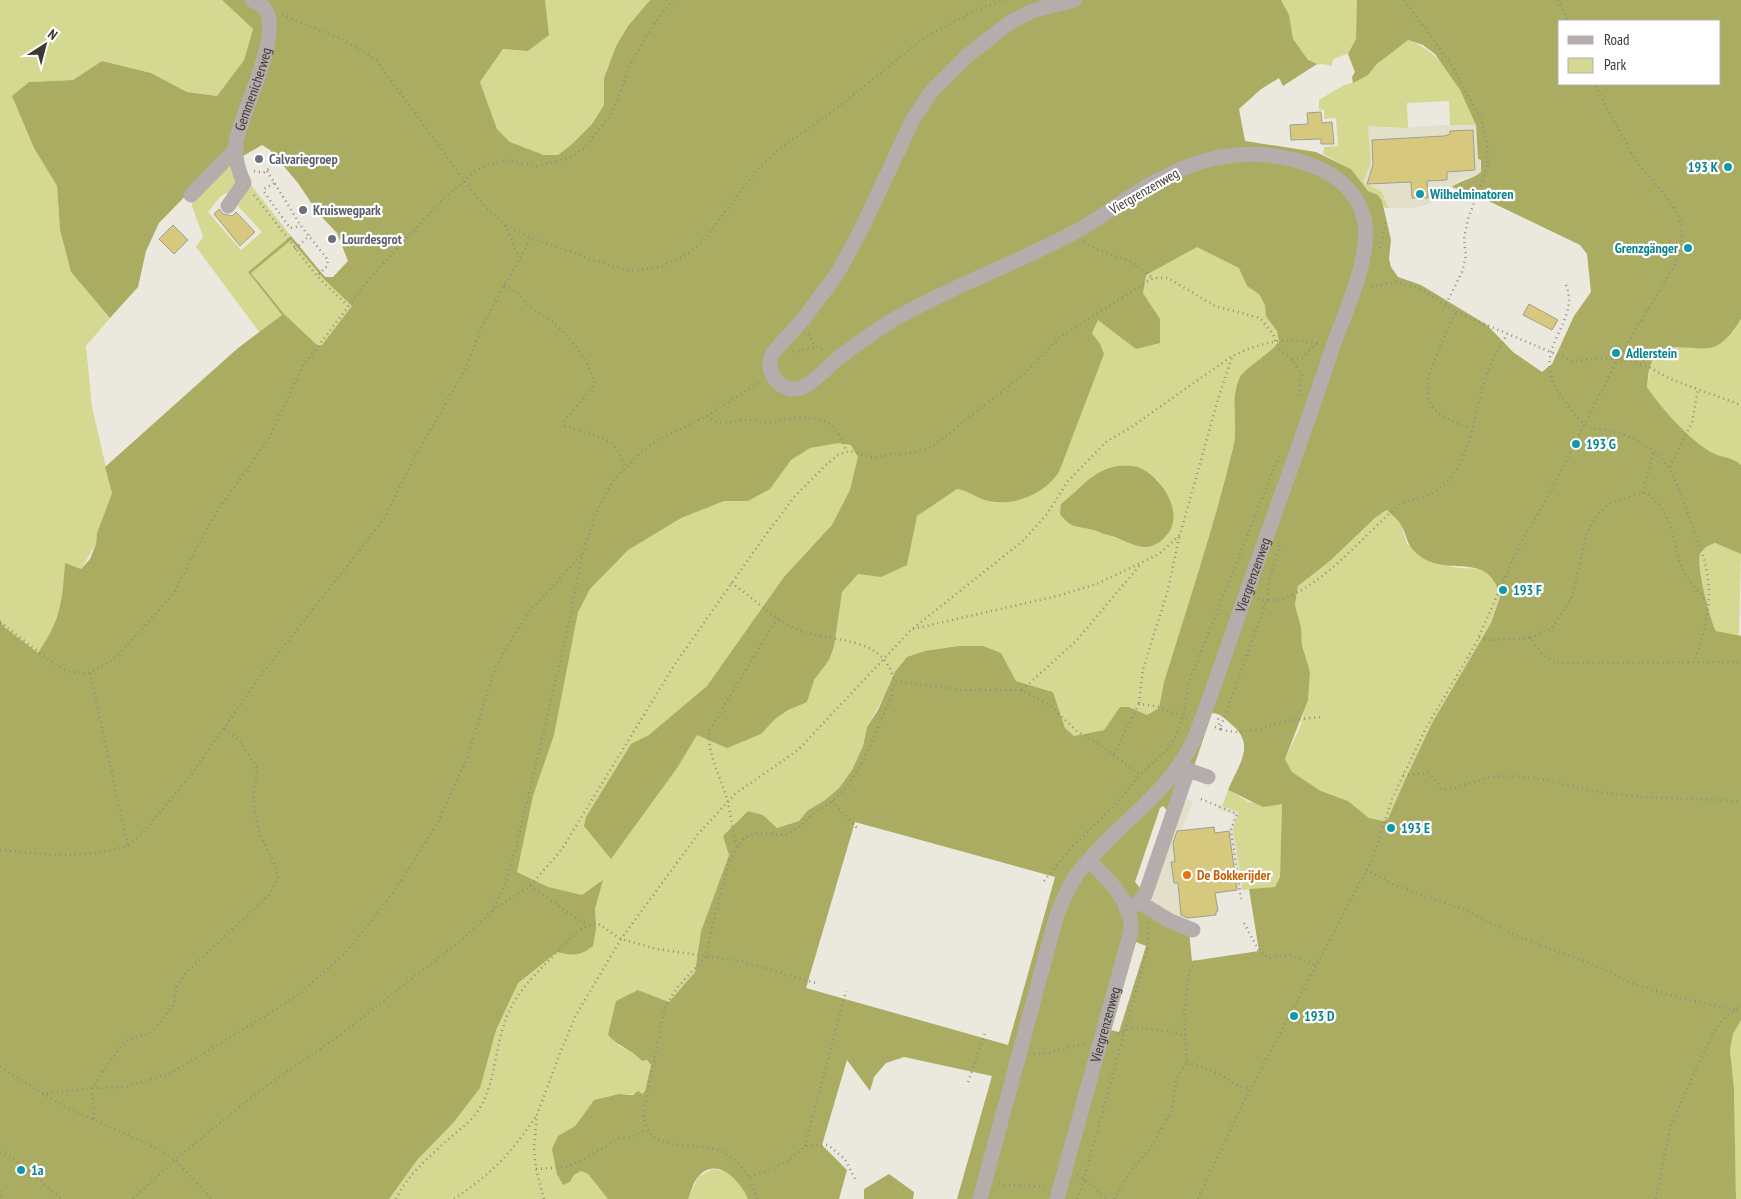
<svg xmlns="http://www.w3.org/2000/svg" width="1741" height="1199" font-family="'PT Sans Narrow',sans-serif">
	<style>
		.built { fill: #e2dfcb }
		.green { fill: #d5d891; fill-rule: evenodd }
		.forest { fill: #aaac62; fill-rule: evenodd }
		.building { fill: #d6c87c; stroke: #a19e93 }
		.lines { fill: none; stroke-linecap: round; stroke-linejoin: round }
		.path { stroke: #8e8d85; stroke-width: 2.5; stroke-dasharray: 1 4; stroke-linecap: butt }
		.minor { stroke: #b4adac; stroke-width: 15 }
		.worship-dot { fill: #6b7280; stroke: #fff; stroke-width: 2 }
		.culture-dot { fill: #0f9aa8; stroke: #fff; stroke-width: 2 }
		.food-dot { fill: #e8710a; stroke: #fff; stroke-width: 2 }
		.labels { text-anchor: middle; stroke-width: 4.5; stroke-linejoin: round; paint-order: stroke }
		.street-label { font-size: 14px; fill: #3b3a35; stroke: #fff }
		.worship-label { font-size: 14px; font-weight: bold; fill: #5b616d; stroke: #fff; text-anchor: start }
		.culture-label { font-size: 14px; font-weight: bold; fill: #0d838f; stroke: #fff; text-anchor: start }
		.food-label { font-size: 14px; font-weight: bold; fill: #c56008; stroke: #fff; text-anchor: start }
	</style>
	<rect width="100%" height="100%" fill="#ebe9dd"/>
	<!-- built -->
	<path class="built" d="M1444,125H1476L1478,159L1480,160L1481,172L1478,175L1460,180L1452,187L1448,186L1438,198L1426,205L1413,208H1389L1385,197L1363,182L1371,163L1368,126H1386L1387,128Z
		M1183,798L1193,801L1182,831L1214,827L1215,833L1229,831L1234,815L1217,809L1218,805L1239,812L1233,831L1243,890L1216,893L1218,911L1216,915L1188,918L1189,931L1169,923L1148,898Z"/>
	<!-- green -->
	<path class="green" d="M0,0H222L253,29L244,60L217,96L187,92L151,73L102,61L73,80L29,82L34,148L57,186L60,230L71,272L110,318L86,346L92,407L112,493L97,533L96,544L81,569L65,564L62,603L51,634L86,572L285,319L251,272L291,237L324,277L338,279L353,260L340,232L264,141L240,156L247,180L291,236L248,272L282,315L260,333L196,247L203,237L192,206L180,92L220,100L500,46L476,84C481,98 485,118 494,131C507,151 537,157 559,157L595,125L659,0H1741V117L1595,293L1589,247L1483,171L1480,123L1449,69L1437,52L1424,44L1408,38L1375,63L1368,74L1390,52L1408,40C1447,54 1460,89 1476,125H1450L1449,101L1407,103L1408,128L1368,126L1371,163L1363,182L1382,192L1389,208H1385L1378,195L1368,191L1351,169L1323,154L1324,147L1338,146L1336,118L1324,119V110H1319V100L1344,85L1355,82L1356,71L1349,53L1333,59L1332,66C1301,56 1259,89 1238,108L1279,342C1270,353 1244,369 1240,377C1229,399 1239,425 1233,448C1214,527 1188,604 1164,682L1159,708L1147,715L1129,707H1120L1104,730L1074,736L1065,728L1053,692L1016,681L1001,653L886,693L867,727L863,746L852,770L839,788L825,800L807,811L799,821L777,828L763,815L748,811L724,836L729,855L701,931L695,972L669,1002L638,990L618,1045L635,1054L642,1061L647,1060L651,1065L645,1091L642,1094H619L594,1100L575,1126L558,1136L570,1182L574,1175L581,1171L588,1174L608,1199H60L0,1155ZM1560,21H1720V84H1560ZM239,187L246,192L238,206L262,232L241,250L208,212L221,196ZM1157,479C1172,497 1179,516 1166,537L1138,544L1130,543L1093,530L1061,504L1069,498Z
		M545,0H650L628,26L616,46L604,78V105L592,124L571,145L558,155H544L510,142L497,129L480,82L503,49L528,51L548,35Z
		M1741,319V465C1732,456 1720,458 1709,451C1688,438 1661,408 1647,387L1651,363L1663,350L1685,346L1703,347L1733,332Z
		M1388,510L1401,525L1407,544C1419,550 1432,560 1446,565C1473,574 1491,557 1500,597L1491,623L1432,723L1405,780L1389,819L1383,821L1369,818L1348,801L1321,791L1292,772L1285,759L1301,725L1310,672L1302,645L1301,627L1295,605L1298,586L1330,561L1376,517Z
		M1715,543L1741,554L1739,637L1716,631C1710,621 1696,565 1700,554C1703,547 1709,545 1715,543Z
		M1228,790L1249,802L1282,804L1280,877L1275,887L1243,890L1233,830L1239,812L1222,806Z
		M1741,1020V1199H1736L1734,1089L1730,1050L1733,1034Z
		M713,1169C731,1171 741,1183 748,1199H688L698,1177Z"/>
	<!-- forest -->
	<path class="forest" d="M222,0H545L549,35L528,51L503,49L480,82L497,129L510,142L544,155H558L571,145L592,124L604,105V78L616,46L628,26L650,0H1281L1289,15L1293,39L1308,60L1317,64L1283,86L1279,78L1261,89L1239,109L1245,141L1316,152L1351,169L1368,191L1378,195L1382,201L1391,240L1389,259L1391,267L1398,277L1421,285L1487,325L1513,352L1542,372L1552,364L1574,316L1591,292L1587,254L1580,245L1476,195L1452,187C1460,180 1474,179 1481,172V160L1478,159L1476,125L1460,90L1435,54L1423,45L1408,40L1377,64L1368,75L1353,83L1352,77L1355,72L1348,54L1356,39L1357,0H1741V319C1735,329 1728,339 1718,345C1699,356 1664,334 1651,364C1648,370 1648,380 1647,387C1661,408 1688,438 1709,451C1720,458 1732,456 1741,465V554L1715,543C1709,545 1703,548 1700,554C1696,565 1710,621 1716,631L1741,636V1020L1733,1034L1730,1050L1734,1089L1736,1199H957L992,1076L904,1057L886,1063L874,1077L870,1091L847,1060L822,1145L847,1170L839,1199H748C740,1181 717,1155 698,1177C693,1182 691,1193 688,1199H608L588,1174L581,1171L574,1175L570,1182L563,1185L557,1174L552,1149L558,1136L575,1126L594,1100L619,1094L633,1095L638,1091L642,1094L645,1091L651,1065L647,1060L642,1061C632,1050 618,1046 608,1035L616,1001L638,990L669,1002L695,972L701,931L729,855L723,836L748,811L763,815L777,828L799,821L807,811L825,800L839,788L852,770L863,746L867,727L878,710L895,672L907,657L925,651L959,646H983L1001,653L1016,681L1053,692L1065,728L1074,736L1104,730L1120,707H1129L1147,715L1159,708L1164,682C1188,604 1214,527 1233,448C1239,425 1229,399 1240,377C1244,369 1270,353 1279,342L1277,331L1266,316L1265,305L1259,294L1247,286L1239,268L1197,247L1146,275L1143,293L1160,319V343L1136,349L1098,320L1092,333L1100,344L1104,354L1059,472C1044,495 1010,509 982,499C974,496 966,490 957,489L917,516L907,565L881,577L858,574L842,592L834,646L829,660L814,680L807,702L788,710L775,719L761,734L727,748L697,735L677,768L611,859L584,826L586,817L631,744L649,735L707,686L784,577L832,525L850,490L858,457L851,445L838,443L810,448L791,460L770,489L748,501H724L681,518L628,550L590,589L578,612L554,735L533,796L517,872L548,887L582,895L603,880L595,909L596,929L593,946C580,956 573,956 557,952L518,983L496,1030L480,1088L453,1123L417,1160L389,1199H0V620L3,626L38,653C61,619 62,603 65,563L81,569L90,559L96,544L97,533L112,493L105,467L238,348L282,315L248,272L291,236L325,277H333L348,261L337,233L318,213L298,183L270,150L262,145L200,181L159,223L146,251L138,287L110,318L71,272L60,230L57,186L34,148L12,96L29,82L73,80L102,61L151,73L187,92L217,96L244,60L253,29ZM1560,21H1720V84H1560ZM291,240L324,279L352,306L322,345L318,346L284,314L251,273ZM1387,510C1392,515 1398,520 1401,525C1409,539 1405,545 1421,557C1451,577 1490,550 1500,597L1491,623L1432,723L1405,780L1388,819L1383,821L1369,818L1348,801L1321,791L1292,772L1285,759L1308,700L1310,672L1302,645L1301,627L1295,605L1298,586L1330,561L1376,517ZM1212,713C1222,714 1224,718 1231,724C1257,745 1238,765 1228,790L1263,807L1282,804L1280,877L1275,887L1249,889L1259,951L1192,961L1189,931L1146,909ZM1163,806L1169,812L1141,889L1135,882L1160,808ZM855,822L1055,877L1008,1045L806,988ZM1136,942L1146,946L1119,1032L1111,1030Z
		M1117,466C1124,466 1134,465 1140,468C1165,479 1188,519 1162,540C1159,543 1153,546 1148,547C1135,548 1120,538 1108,535C1102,534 1098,531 1093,530C1077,525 1072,530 1060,514L1061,504C1082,488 1090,472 1117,466Z
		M889,1174L914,1192L913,1199H864V1189Z"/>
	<!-- building -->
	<path class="building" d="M1321,112L1322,123L1332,122L1334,144H1321V139L1291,140L1290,125L1308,124L1307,113Z
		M1473,130L1475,170L1447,172V180L1427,181L1428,198H1412L1411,182L1367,184L1373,165L1372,140L1444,136L1450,134V131Z
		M219,209L223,214L232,216L236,212L255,232L240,246L214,214Z
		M173,225L188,240L174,254L159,239Z
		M1529,304L1558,320L1552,330L1523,315Z
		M1214,827L1215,833L1229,831L1237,890L1215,893L1218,911H1216V915L1188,918L1181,915L1178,883H1174L1171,862H1175L1173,843L1177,831Z"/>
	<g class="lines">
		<!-- path -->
		<path class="path" d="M1404,0L1451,64L1482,121L1487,143L1488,165L1468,219L1464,239L1466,256L1462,272L1446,304
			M1558,0L1568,21
			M282,15L342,39L376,60L464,180L481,202L504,224L531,238L602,263L630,271L660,267L688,254L703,241L756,171L777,151L841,105L924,38L976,10L1005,0
			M254,171L263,173C270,169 272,165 273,157
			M267,171L301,226L328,260L327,266L317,276
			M274,183L264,189V192L290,228L301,226
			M254,195L317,276L348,306
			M505,225C511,236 513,247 520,257
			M1084,242L1098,250L1130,261L1153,278
			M1380,248L1386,221
			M295,249L310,235
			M1566,285C1580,319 1539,343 1552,379C1557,393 1578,423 1592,428C1598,430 1605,429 1611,431C1621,433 1634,438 1643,444C1671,462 1676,481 1687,512C1694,532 1704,552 1707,573C1713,603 1704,634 1694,662
			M504,286C523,294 521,299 534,310C540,315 548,318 554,323C570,337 590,363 595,384L564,421L565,426C595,438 613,431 625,467
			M1371,287L1396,282L1419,288L1456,312C1449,325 1427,374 1427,387C1427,394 1429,404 1434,409C1442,419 1459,424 1471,429
			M1456,312L1572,361L1607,358L1630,361L1649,367L1670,379L1741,405
			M809,334L814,345L825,350
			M793,352L816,347
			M1292,360L1302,358L1317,343
			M707,416C722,428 731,420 748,420C755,419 763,424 771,423C776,423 780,419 785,419C818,415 836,418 846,451
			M1670,467L1692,422L1698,389
			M1643,493L1653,453
			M1280,545L1269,582L1267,600L1220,729C1245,737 1260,727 1284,722C1297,719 1310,718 1323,717
			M731,583C752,596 768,615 790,626C825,645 884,631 894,681L962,690H1022L1049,705L1078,732L1099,744L1140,775
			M1258,599C1305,612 1366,530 1401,504C1408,499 1415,499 1422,497C1436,493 1447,484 1455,472C1472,444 1476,409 1485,379C1490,363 1499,349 1507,334
			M0,622L53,663L69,672L90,673L109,662L121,652L174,593L207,528L224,501L268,440L303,366L370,278L439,203L475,171L489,164L507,160L537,166L569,158L584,148L612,113L632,61L654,24L673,0
			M913,629L1061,595L1099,583L1159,554L1180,535L1218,399L1232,357
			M1479,637L1488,640L1530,638L1541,653L1555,663L1741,662
			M1530,638L1552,628L1572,597L1587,532L1596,517L1608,504L1634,495L1643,493L1649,495L1659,504L1670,523L1679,561L1688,579L1707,602
			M90,673L128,846
			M1022,690L1076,641L1141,564
			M1139,703L1143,669L1168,590L1179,537
			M1215,727L1220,729L1218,718
			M1114,754L1139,704L1155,706L1188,718
			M1403,775L1429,773L1442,789L1449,790L1490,777L1511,776L1535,778L1599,792L1644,797L1741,801
			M1201,799L1237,814L1231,830L1241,899
			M832,801L858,829
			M737,846C732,830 731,815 727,799C720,776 708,755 709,731L777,618
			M0,850L58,855L98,853L128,846L142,834L191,775L258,679L384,519L412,462L465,370L483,324L531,238
			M1366,870L1395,885L1467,911L1517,936L1604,969L1631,983L1676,997L1735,1010
			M1044,881L1070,849L1116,804L1140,775L1169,748L1175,738L1183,716L1189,682L1279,456
			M530,886L577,919L588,924
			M493,910L530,886L562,849L675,664L767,533L795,496L825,466L838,455L846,452L851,451L874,458L891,454H907L933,446L1024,374L1059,338L1153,278H1168L1215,306L1260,318L1273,334L1278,348L1292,360L1302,375L1298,399
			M1244,923L1259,951L1269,958L1290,955L1316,965
			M1118,1034C1123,1033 1127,1028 1132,1028C1152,1029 1167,1029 1186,1037
			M1034,1054L1049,1053L1085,1043
			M1187,1062L1224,1076L1234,1084L1251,1089
			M0,1067L62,1105L160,1150L175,1160L212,1199
			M968,1082L986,1030
			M42,1094L92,1088L125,1087L173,1072L280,1007L303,991L346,952L394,892L438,822L466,761L496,666L510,642L530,611L582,554
			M94,1119L92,1088L103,1071L125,1041L150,1033L161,1021L174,1005L177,986L186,973L270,894L278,878L275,865L259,832L253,798L257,768L240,741L223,728
			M805,1146L846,991
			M0,1152L14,1159L62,1199
			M536,1169L566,1167L585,1159L617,1139L635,1136L646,1129
			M1077,1176L1084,1179L1107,1199
			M750,1177C774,1168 786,1165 805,1146L828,1145L845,1159L856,1181
			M999,1184L1046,1187
			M0,1191L1,1199
			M133,1199L175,1160L254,1095L341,1034L464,938L493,910L506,881L517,844L566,637L583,552L596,513L613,481L641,452L658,440L707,416L760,382
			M396,1199C408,1174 431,1155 451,1137C461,1129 471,1121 478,1111C494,1086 494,1058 502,1031C513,993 530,981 555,954C566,942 580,926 597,923L621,939L657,949L740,961L816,983
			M454,1199C492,1173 511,1154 536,1116
			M544,1199L536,1169L534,1148L537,1115L560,1053L576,1015L621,939L698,834L735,794L798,750L911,630L1024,540L1047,514L1068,481L1107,441L1130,428L1232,356C1262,342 1287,336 1319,344
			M757,1199C751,1181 746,1169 731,1157C702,1134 652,1162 643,1116L665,1007L677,988L705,957L729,861L744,838L756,833L786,835L802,825L815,812L832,801L846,788L862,763L891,698L894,681
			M1077,1199L1084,1179L1148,947V923
			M1114,1199L1133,1168L1150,1149L1172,1110L1176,1080L1187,1062L1184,1017L1189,971L1195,961
			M1198,1199L1238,1113L1373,858L1392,799L1426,728L1475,645L1520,544L1545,502L1618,359L1676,263L1682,237L1680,218L1670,201L1636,161L1594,84
			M1656,1199L1671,1124L1713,1033L1724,1019L1741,1007"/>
		<!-- minor -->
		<g class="minor">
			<path d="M191,195L236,149"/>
			<path id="s1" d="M228,206L244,183C238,170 234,156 236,142C241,113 283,34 265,9C262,5 256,2 252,0"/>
			<path d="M1180,764L1188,770L1208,777"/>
			<path d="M1139,902L1170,921L1193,930"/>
			<path d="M1126,909L1139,902L1145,895L1188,770"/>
			<path id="s2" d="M980,1199L1057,914C1063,900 1069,885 1078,873C1114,826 1169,794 1194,740C1212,693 1228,645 1245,597C1274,515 1304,434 1331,352C1343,315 1373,257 1364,218C1357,192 1337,175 1313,166C1247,141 1191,158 1134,194C1114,207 1096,221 1075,232C1016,264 951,286 893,320C873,332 854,346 836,360C827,368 817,378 807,385C786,398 763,376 772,354L805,317L837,274L861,230L912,121L931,92L967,56L1009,23L1032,11L1074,0"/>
			<path id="s3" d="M1057,1199L1131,931C1133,903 1108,878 1089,861"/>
		</g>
	</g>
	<!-- markers -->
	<g class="worship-dot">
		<circle cx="259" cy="159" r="5"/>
		<circle cx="303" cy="210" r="5"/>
		<circle cx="332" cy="239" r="5"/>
	</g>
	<g class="culture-dot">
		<circle cx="1728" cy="167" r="5"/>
		<circle cx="1420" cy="194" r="5"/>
		<circle cx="1688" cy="248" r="5"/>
		<circle cx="1616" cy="353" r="5"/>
		<circle cx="1576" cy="444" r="5"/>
		<circle cx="1503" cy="590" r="5"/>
		<circle cx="1391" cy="828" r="5"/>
		<circle cx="1294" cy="1016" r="5"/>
		<circle cx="21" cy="1170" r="5"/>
	</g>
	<circle class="food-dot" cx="1187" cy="875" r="5"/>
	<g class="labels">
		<!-- street labels -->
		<g class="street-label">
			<text dy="5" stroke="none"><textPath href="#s1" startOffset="126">Gemmenicherweg</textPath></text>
			<text transform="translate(1144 191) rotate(-30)" y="5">Viergrenzenweg</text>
			<text dy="5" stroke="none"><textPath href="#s2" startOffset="694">Viergrenzenweg</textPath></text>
			<text dy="5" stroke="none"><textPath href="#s3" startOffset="181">Viergrenzenweg</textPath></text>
		</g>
		<!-- worship labels -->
		<g class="worship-label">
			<text x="269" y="164">Calvariegroep</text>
			<text x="313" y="215">Kruiswegpark</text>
			<text x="342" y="244">Lourdesgrot</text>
		</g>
		<!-- culture labels -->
		<g class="culture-label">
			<text x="1718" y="172" text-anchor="end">193 K</text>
			<text x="1430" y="199">Wilhelminatoren</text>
			<text x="1678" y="253" text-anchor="end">Grenzgänger</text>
			<text x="1626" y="358">Adlerstein</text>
			<text x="1586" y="449">193 G</text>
			<text x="1513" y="595">193 F</text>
			<text x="1401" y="833">193 E</text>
			<text x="1304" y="1021">193 D</text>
			<text x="31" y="1175">1a</text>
		</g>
		<!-- food labels -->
		<g class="food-label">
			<text x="1197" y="880">De Bokkerijder</text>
		</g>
	</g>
	<!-- legend -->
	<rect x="1558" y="20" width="162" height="65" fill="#ffffff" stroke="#b1b0ae"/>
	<rect x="1568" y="36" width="25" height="8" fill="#b4adac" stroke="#b1b0ae"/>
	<text x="1604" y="45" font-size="15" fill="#3b3a35">Road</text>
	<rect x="1568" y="58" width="25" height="15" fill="#d5d891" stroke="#b1b0ae"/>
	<text x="1604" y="70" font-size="15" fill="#3b3a35">Park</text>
	<!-- north arrow -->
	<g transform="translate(45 45) rotate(36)" stroke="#ffffff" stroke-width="4" paint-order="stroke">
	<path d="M0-4L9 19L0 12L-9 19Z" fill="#3b3a35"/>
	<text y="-8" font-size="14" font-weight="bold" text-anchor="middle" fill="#3b3a35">N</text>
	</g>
</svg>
